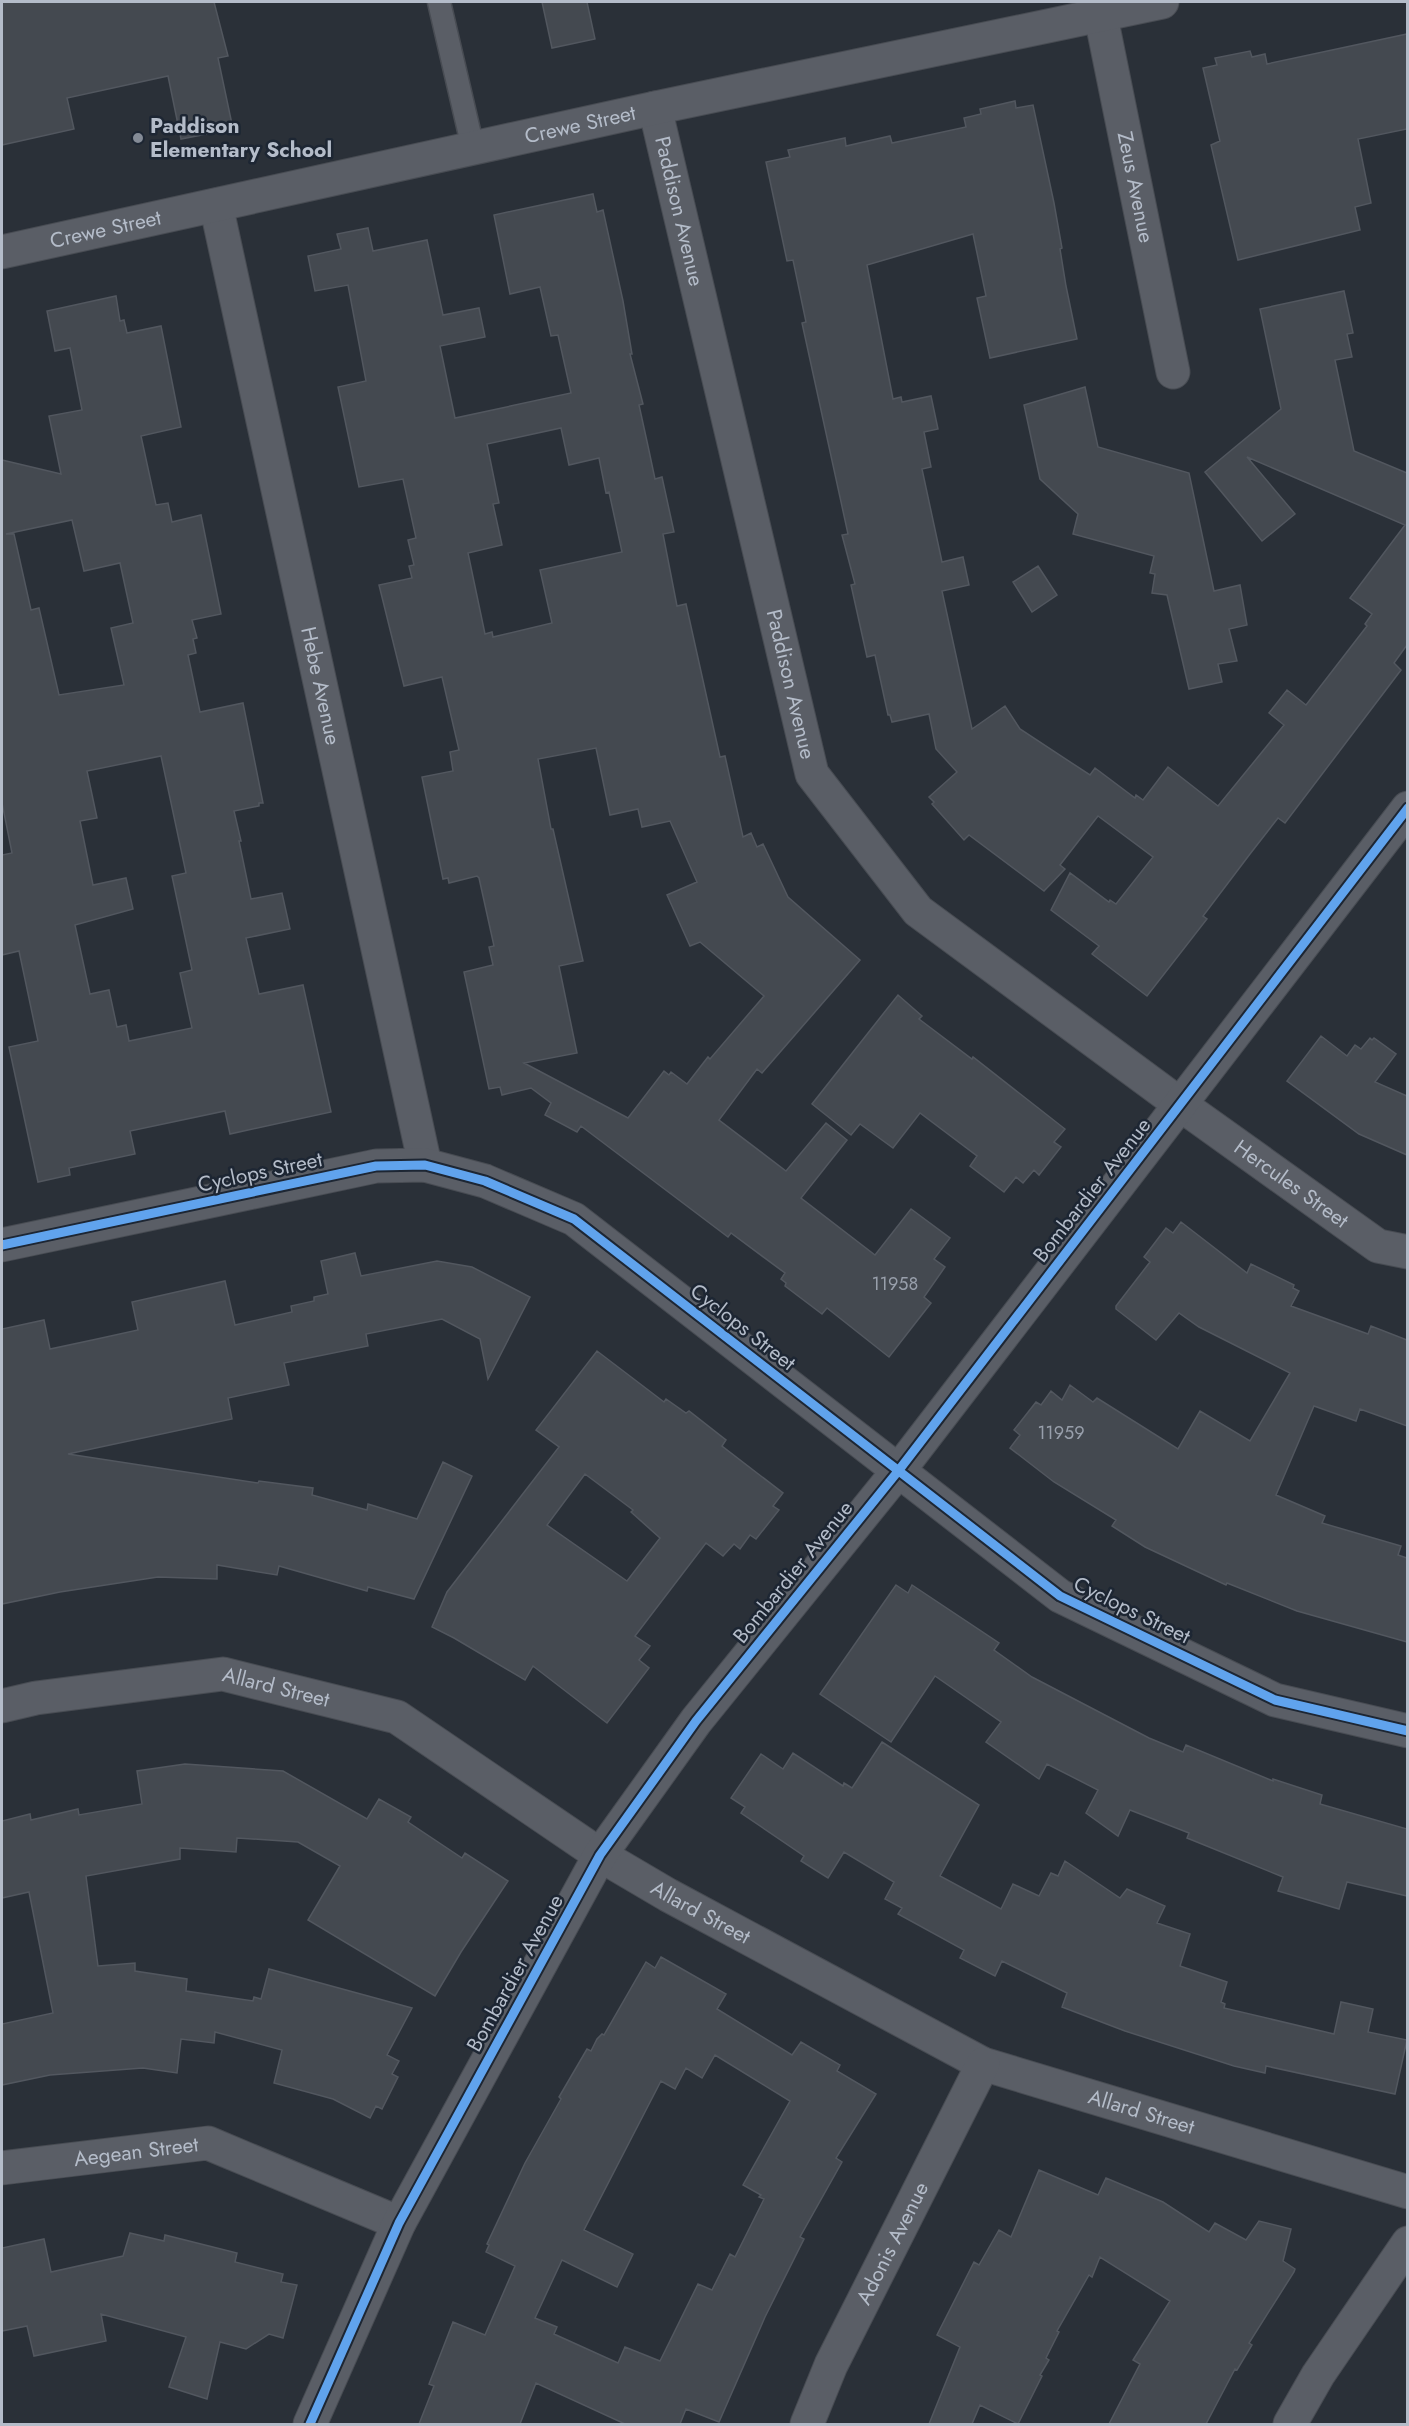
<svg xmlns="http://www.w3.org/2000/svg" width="1409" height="2426" font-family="Jost,sans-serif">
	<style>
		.building { fill: #444950; stroke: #52575f; stroke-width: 1.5; fill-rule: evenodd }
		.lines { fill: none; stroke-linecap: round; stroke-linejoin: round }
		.service-casing { stroke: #484c53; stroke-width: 25 }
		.minor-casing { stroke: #484c53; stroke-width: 35 }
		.service { stroke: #5a5e66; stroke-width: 22 }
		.minor { stroke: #5a5e66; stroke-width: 33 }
		.cycleway-casing { stroke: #1d2633; stroke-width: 13 }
		.cycleway { stroke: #60a3ed; stroke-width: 9 }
		.poi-dot { fill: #848b96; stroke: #1d2633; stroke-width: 2 }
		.labels { text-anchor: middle; stroke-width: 5; stroke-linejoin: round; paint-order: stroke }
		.number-label { font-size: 18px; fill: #989fab }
		.street-label { font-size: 21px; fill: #b4bcc9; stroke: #1d2633 }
		.poi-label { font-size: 21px; font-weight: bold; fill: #b4bcc9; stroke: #1d2633; text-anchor: start }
	</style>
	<rect width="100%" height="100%" fill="#2a3038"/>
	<!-- building -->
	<path class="building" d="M2,2H214L228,56L218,58L233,129L181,139L168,76L67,98L74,129L2,145Z
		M542,2H587L595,39L552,48Z
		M1407,34V129L1358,139L1371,203L1355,207L1360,230L1238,260L1211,145L1220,141L1203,68L1217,65L1215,58L1250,51L1252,57L1265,54L1267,64Z
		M1015,101L1016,108L1033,105L1054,203L1062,248L1060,249L1066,286L1077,339L990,358L977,298L986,296L973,234L867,265L893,399L901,397L902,402L931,396L938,429L924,432L931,467L922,469L942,562L963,557L969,585L942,591L972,729L1005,706L1020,729L1090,775L1095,768L1135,798L1136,795L1143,800L1168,767L1218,806L1284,725L1269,713L1287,690L1306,705L1367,626L1365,624L1372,614L1350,598L1405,525L1247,457L1295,514L1262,541L1205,472L1281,409L1260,309L1344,291L1353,333L1347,334L1352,357L1335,360L1354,451L1407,473V645L1394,663L1401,670L1285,823L1278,818L1250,854L1203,916L1207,919L1147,996L1092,954L1099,946L1051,910L1070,873L1109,902L1110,900L1116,904L1153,857L1098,816L1060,865L1065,869L1044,891L969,835L964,840L932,804L934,802L929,797L957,772L936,749L929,714L892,722L890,715H888L875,655L867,657L851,585L855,584L842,535L848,534L802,323L806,322L793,260L787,261L766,162L790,157L788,150L845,138L846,146L890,136L892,143L966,127L964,118L981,114L980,109Z
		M593,194L597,212L603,210L623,301L632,354H630L643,404L639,405L648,446L655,479L662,477L674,532L663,534L677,606L686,604L720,757L725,756L743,837L751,833L757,847L763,844L788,897L860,960L762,1073L757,1069L719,1120L786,1171L826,1123L847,1140L801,1198L875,1255L911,1209L950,1238L934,1259L945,1267L924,1297L931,1303L889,1357L827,1308L822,1314L785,1286L786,1283L781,1279L785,1273L731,1233L728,1237L581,1126L577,1132L545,1115L551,1103L531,1088L502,1095L500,1087L489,1089L464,972L493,965L489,947L494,946L479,878L477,876L449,883L448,878L443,879L422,777L453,771L450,752L459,750L442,677L404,686L379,585L412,578L409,566L414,565L408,540L416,538L403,479L359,487L338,387L366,381L348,285L315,291L308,256L341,249L337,234L368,228L373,251L427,240L443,315L479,308L485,337L440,346L455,418L571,393L558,335L551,336L540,287L510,294L494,215ZM561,428L569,465L599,458L606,493L609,492L622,552L540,570L552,623L493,637L492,632L485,634L468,553L502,545L493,504L499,503L487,444ZM596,748L610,815L638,809L642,827L670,821L697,882L667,895L690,946L700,942L764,996L710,1059L708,1057L687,1084L671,1072L669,1075L664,1071L628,1118L524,1063L577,1053L559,966L583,961L553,829H551L538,759Z
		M116,296L120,321L124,320L127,333L161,326L181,427L141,436L156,505L168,503L172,522L201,515L221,614L192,620L197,638L193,639L196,653L188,655L200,712L243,703L263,803H259V806L234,811L241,841H239L251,899L282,893L290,929L246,938L259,994L303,985L331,1112L230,1134L225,1111L130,1131L135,1154L69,1168L70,1175L38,1182L9,1047L38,1041L19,951L2,955V855L12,853L2,803V460L61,474L49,416L82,410L70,348L55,351L47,311ZM72,520L84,571L120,563L133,623L111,628L124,685L59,695L39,608L31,610L14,534H6ZM161,756L186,873L172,876L192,970L180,973L192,1028L129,1041L126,1025L117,1027L109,990L90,994L75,925L133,909L126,878L93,885L80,821L97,818L87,771Z
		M1085,387L1098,447L1189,473L1214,591L1240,585L1247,625L1229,629L1237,661L1218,664L1222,682L1189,689L1167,595L1152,593L1155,574L1150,573L1154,556L1073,534L1078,514L1040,479L1024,405Z
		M1038,566L1057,595L1032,612L1013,582Z
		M898,995L922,1016L919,1019L972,1059L973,1057L1065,1129L1054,1142L1061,1147L1039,1175L1034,1170L1023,1183L1016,1177L1004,1192L970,1166L977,1156L920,1113L893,1148L860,1124L851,1135L812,1104Z
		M1321,1036L1347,1056L1355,1045L1361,1049L1370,1038L1372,1040L1374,1038L1396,1054L1375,1082L1407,1096V1155L1359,1134L1287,1081Z
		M1181,1222L1247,1273L1251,1264L1294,1285L1293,1288L1299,1291L1291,1306L1368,1334L1371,1326L1407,1340V1426L1360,1409L1356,1421L1314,1406L1276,1495L1325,1516L1322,1523L1401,1546L1398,1555L1407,1558V1642L1297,1611L1227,1583L1226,1585L1145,1547L1112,1526L1116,1520L1054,1482L1010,1448L1020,1435L1014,1430L1036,1402L1041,1405L1051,1391L1062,1400L1070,1385L1093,1402L1097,1398L1178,1449L1200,1411L1250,1441L1290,1373L1199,1327L1179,1313L1156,1340L1116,1309V1306L1150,1262L1144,1257L1166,1228L1173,1233Z
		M355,1253L361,1276L437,1261L472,1267L530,1297L488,1379L480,1339L442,1319L366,1334L368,1346L284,1363L289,1385L228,1398L232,1419L68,1454L258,1483L259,1481L313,1488L312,1495L367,1510L368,1504L417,1519L443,1462L472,1476L414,1599L368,1587L367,1591L279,1566L277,1575L217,1565V1579L158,1577L60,1592L2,1604V1329L44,1320L50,1349L97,1339L138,1330L132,1302L225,1281L235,1325L292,1312L291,1306L314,1301V1297L328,1294L321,1261Z
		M597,1351L664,1402L666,1399L686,1413L689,1411L726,1440L722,1446L783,1493L773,1506L779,1510L756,1539L750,1535L740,1549L734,1544L723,1556L706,1543L635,1636L650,1646L639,1660L649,1668L607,1723L533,1666L525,1680L454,1638L432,1627L447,1592L559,1447L536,1430ZM585,1474L633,1510L631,1512L660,1538L627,1581L547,1525Z
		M896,1585L908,1593L912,1585L999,1643L994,1650L1032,1677L1149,1738L1183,1752L1186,1745L1273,1781V1779L1322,1795L1320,1804L1407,1829V1896L1347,1882L1339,1909L1278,1891L1283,1877L1187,1838L1189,1833L1130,1810L1118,1836L1086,1813L1098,1790L1047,1764L1039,1779L986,1742L1001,1722L935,1676L891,1742L820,1694Z
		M882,1742L979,1805L940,1876L1001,1909L1013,1884L1039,1896L1051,1873L1058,1876L1065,1861L1120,1898L1127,1889L1165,1906L1157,1923L1190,1934L1180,1966L1227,1982L1221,2002L1225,2004L1224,2008L1334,2034L1341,2002L1373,2009L1368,2032L1407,2040L1395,2094L1266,2066L1265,2073L1234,2066L1125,2031L1062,2007L1067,1993L1002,1961L995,1976L960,1958L964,1950L898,1914L902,1908L885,1899L894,1882L844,1852L828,1878L801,1861L804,1856L741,1813L745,1807L731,1798L761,1754L783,1769L793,1753L843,1786L844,1783L852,1788Z
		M185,1764L283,1771L367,1819L379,1799L411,1817L408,1822L462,1858L465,1853L508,1881L461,1952L435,1996L308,1920L340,1866L298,1842L237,1838L236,1852L180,1848V1859L86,1876L98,1966L135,1963V1971L187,1979L186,1991L253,2001L254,1997L261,1999L269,1969L412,2008L387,2055L399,2061L392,2074L398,2077L382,2109L376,2106L370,2118L333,2099L274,2083L282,2050L215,2032L214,2043L181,2039L177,2073L143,2068L50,2075L2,2085V2024L53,2013L29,1892L2,1898V1821L30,1814L31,1820L78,1809L79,1815L142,1804L137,1771Z
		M661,1957L726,1994L717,2009L792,2055L801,2042L840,2065L837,2071L876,2094L836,2158L842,2162L800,2237L804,2239L765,2317L719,2422L686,2409L680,2424H625L536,2383L520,2424H419L434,2386L429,2384L453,2322L485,2335L515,2266L486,2252L489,2245L487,2244L525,2163L561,2099L559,2097L587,2049L591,2051L597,2039L602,2034L604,2035L646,1962L655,1968ZM715,2055L790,2101L743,2185L761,2195L759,2197L764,2199L735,2257L730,2254L712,2290L698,2284L660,2361L625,2347L618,2363L554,2334L557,2327L535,2318L562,2260L617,2287L633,2254L584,2230L661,2081L675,2089L686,2068L702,2078Z
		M1039,2170L1098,2195L1106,2178L1163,2202L1209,2232L1215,2223L1246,2240L1259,2221L1291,2229L1283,2261L1295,2269L1294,2272L1249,2343L1252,2345L1237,2370L1235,2369L1206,2424H1109L1140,2364L1133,2360L1170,2301L1100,2257L1092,2277L1089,2275L1057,2331L1059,2332L1046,2358L1049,2360L1040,2375L1042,2376L1018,2424L980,2405L972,2424H929L960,2347L937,2335L974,2262L979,2265L999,2230L1011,2237Z
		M130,2233L164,2241L165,2235L237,2253L235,2262L283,2274L281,2282L297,2285L283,2338L269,2334L246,2349L220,2342L207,2399L169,2387L186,2337L101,2314L106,2341L34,2356L27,2326L2,2331V2248L44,2239L51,2272L123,2256Z"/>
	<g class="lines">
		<!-- service casing -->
		<g class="service-casing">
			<path id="service" d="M439,2L473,148"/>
		</g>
		<!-- minor casing -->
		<g class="minor-casing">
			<g id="minor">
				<path id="s1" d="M1098,2L1173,372"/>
				<path id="s2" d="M655,108L812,774L918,911L1181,1105L1378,1246L1408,1252"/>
				<path id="s3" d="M216,205L425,1165"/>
				<path id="s4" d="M2,252L655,108L1162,2"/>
				<path d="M2,1245L376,1166L425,1165L485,1181L574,1219L1060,1596L1275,1700L1408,1731"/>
				<path id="s5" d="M2,1706L36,1698L223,1674L397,1717L600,1855L668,1895L983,2064L1408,2192"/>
				<path id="s6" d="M2,2168L208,2143L399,2223"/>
				<path d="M310,2424L399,2223L600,1855L696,1721L899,1470L1408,808"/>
				<path id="s7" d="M807,2424L831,2365L983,2064"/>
				<path d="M1290,2424L1318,2375L1408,2243"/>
			</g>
		</g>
		<!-- service -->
		<use href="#service" class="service"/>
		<!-- minor -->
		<use href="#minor" class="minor"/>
		<!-- cycleway casing -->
		<g class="cycleway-casing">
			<path id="cycleway" d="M2,1245L376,1166L425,1165L485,1181L574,1219L1060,1596L1275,1700L1408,1731
				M310,2424L399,2223L600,1855L696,1721L899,1470L1408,808"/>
		</g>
		<!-- cycleway -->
		<use href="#cycleway" class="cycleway"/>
	</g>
	<!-- markers -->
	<circle class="poi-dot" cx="138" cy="138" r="6"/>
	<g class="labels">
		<!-- number labels -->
		<g class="number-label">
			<text x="895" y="1290">11958</text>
			<text x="1061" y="1439">11959</text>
		</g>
		<!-- street labels -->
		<g class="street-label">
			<text dy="7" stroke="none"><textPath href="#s4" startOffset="592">Crewe Street</textPath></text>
			<text dy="7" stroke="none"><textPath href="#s1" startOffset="189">Zeus Avenue</textPath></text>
			<text dy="7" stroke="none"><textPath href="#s2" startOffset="106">Paddison Avenue</textPath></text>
			<text dy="7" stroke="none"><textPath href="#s4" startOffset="106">Crewe Street</textPath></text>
			<text dy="7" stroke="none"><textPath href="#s2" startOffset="592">Paddison Avenue</textPath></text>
			<text dy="7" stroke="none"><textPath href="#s3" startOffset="492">Hebe Avenue</textPath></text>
			<text transform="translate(260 1172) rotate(-12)" y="7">Cyclops Street</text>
			<text dy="7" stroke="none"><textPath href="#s2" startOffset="1320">Hercules Street</textPath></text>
			<text transform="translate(1092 1190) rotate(-52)" y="7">Bombardier Avenue</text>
			<text transform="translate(743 1327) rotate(38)" y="7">Cyclops Street</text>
			<text transform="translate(793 1572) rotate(-51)" y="7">Bombardier Avenue</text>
			<text transform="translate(1132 1610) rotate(26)" y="7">Cyclops Street</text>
			<text dy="7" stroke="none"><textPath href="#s5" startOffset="278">Allard Street</textPath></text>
			<text dy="7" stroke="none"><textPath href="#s5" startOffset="764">Allard Street</textPath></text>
			<text transform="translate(515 1973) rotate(-61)" y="7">Bombardier Avenue</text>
			<text dy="7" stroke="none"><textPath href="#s5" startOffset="1250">Allard Street</textPath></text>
			<text dy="7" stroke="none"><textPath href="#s6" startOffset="135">Aegean Street</textPath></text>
			<text dy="7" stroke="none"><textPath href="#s7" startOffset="200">Adonis Avenue</textPath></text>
		</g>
		<!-- poi labels -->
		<g class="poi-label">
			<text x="150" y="133">Paddison<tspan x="150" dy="24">Elementary School</tspan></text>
		</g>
	</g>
	<!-- border -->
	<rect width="1409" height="2426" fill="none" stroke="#b4bcc9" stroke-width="6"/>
</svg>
